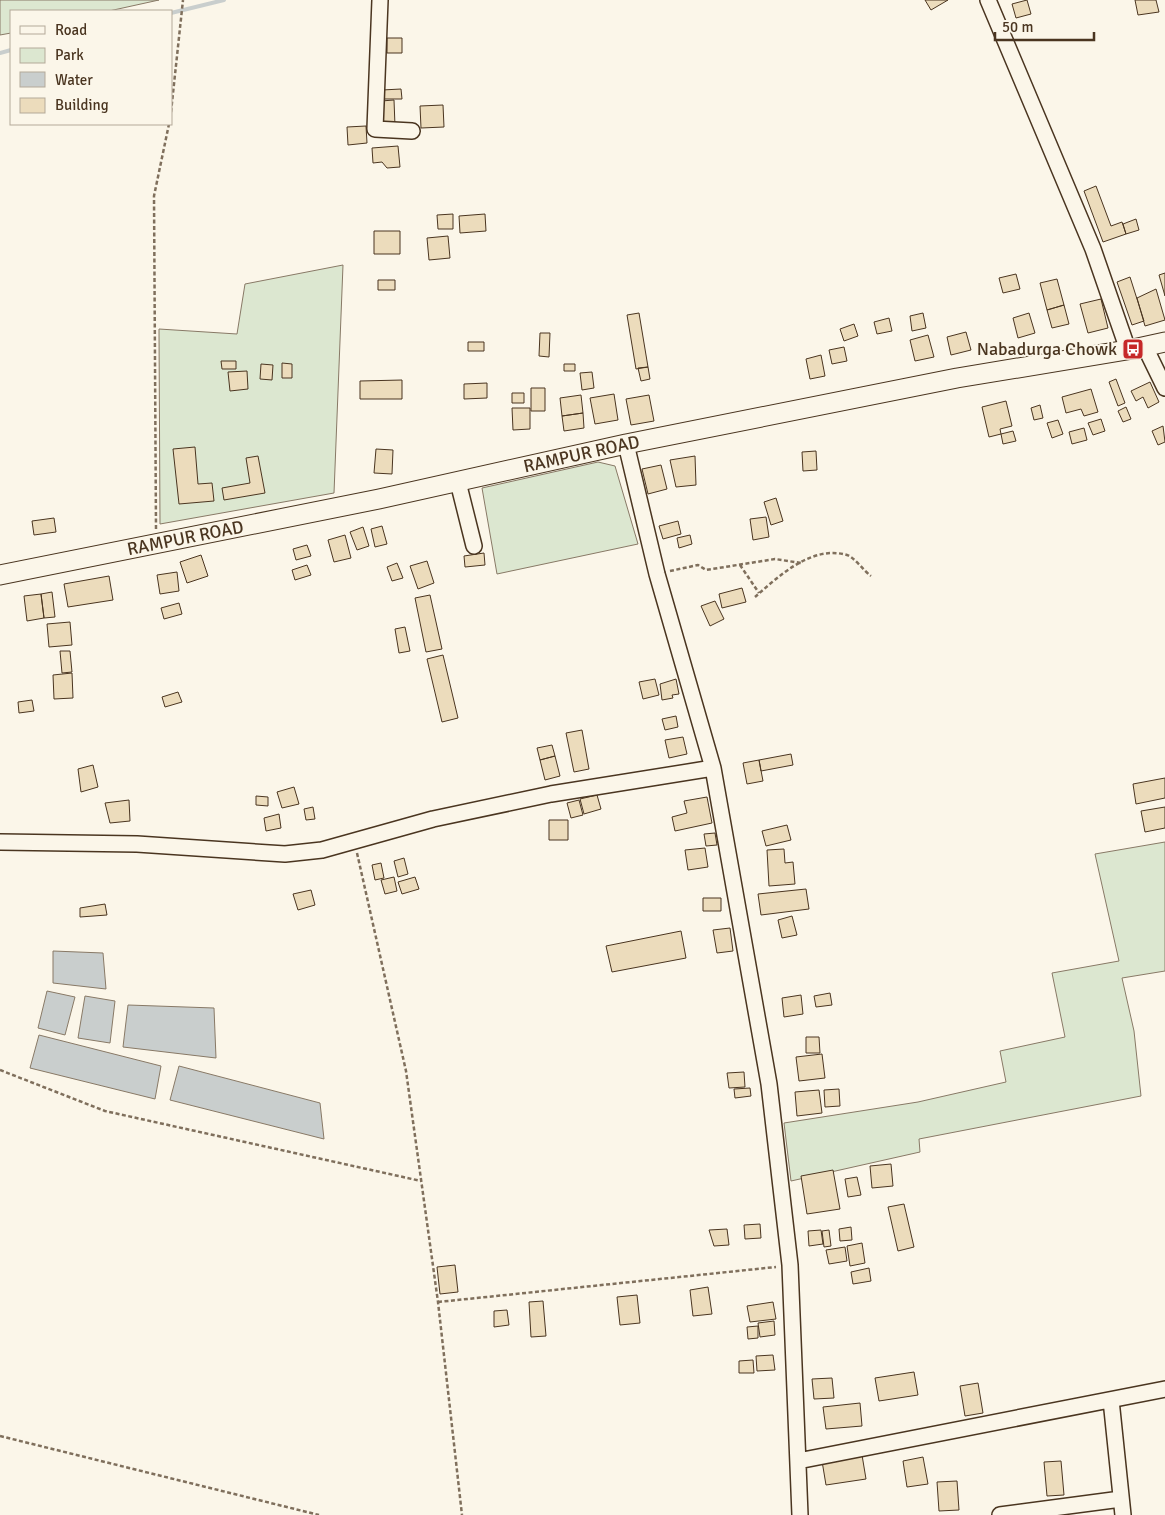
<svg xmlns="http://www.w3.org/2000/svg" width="1165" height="1515" font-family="Signika,sans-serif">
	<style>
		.green { fill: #dce7d0; stroke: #887966 }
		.water { fill: #c9cecd; stroke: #887966 }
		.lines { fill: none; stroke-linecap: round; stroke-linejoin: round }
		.stream { stroke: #c9cecd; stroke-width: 4 }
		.building { fill: #ecdcbc; stroke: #4a3520 }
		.minor-casing { stroke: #4a3520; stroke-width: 18 }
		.major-casing { stroke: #4a3520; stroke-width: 21 }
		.path { stroke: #7f6f5c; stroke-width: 2.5; stroke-dasharray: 4 2.5; stroke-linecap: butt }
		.minor { stroke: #fbf6e9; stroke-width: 15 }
		.major { stroke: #fbf6e9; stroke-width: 19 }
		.labels { text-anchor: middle; stroke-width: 4; stroke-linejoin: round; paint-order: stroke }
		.poi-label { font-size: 18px; fill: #4a3520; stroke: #fbf6e9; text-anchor: end }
		.street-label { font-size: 18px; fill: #4a3520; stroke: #fbf6e9 }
	</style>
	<rect width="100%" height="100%" fill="#fbf6e9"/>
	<!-- green -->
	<path class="green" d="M0,0H159L109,11H11V33L0,35Z
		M343,265L334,493L160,524L159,329L237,334L245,284Z
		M598,462L615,466L638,544L497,574L482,488Z
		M1165,842V971L1122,978L1134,1031L1141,1096L919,1139L920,1152L791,1181L784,1123L918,1102L1006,1082L1000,1051L1065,1037L1052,973L1119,961L1095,854Z"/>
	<!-- water -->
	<path class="water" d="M53,951L103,953L106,989L53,983Z
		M47,991L75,997L65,1035L38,1028Z
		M85,996L115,1001L110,1043L78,1038Z
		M128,1005L214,1008L216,1058L123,1047Z
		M39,1035L161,1066L155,1099L30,1068Z
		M179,1066L320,1103L324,1139L170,1100Z"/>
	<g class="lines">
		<!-- stream -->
		<path class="stream" d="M171,13L224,0
			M0,53L11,50"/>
	</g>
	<!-- building -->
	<path class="building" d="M925,0H948L931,10Z
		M1027,0L1031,14L1016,18L1012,4Z
		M1135,0H1156L1159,12L1138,15Z
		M387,38H402V53H387Z
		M401,89L402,99H382V90Z
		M394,100L395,126H382L381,101Z
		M443,105L444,127L421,128L420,106Z
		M366,126L367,143L348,145L347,127Z
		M398,146L400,167L387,168L382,162L373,163L372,148Z
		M1096,186L1111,226L1122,222L1126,234L1103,242L1084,191Z
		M453,214V229H438L437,215Z
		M485,214L486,231L460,233L459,216Z
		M1136,219L1139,230L1126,234L1123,224Z
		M374,231H400V254H374Z
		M448,236L450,258L429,260L427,238Z
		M1165,273V296L1159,275Z
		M1016,274L1020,289L1003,293L999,278Z
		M1130,277L1144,321L1132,325L1117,282Z
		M1057,279L1064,305L1047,310L1040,283Z
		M378,280H395V290H378Z
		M1156,289L1165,320L1145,326L1137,298Z
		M1101,299L1108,328L1088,333L1080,304Z
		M1064,305L1069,324L1052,328L1047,310Z
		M639,313L648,367L636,369L627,315Z
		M923,313L926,328L912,331L910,316Z
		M1029,313L1035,333L1018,338L1013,318Z
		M889,318L892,331L877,334L874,322Z
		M854,324L858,336L844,341L840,329Z
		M966,332L971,350L951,355L947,337Z
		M540,333H550L549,357L539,356Z
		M928,335L934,357L915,361L910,340Z
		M468,342H484V351H468Z
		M844,347L847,361L832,364L829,350Z
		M821,355L825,376L810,379L806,359Z
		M221,361H236V369H222Z
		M282,363L292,364V378H282Z
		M261,364L273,365L272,380L260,379Z
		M564,364H575V371H564Z
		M648,367L650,379L641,381L638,368Z
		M247,371L248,389L230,391L228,372Z
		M592,372L594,388L582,390L580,373Z
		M1116,379L1125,403L1118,406L1109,382Z
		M402,380V399H360V381Z
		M1150,382L1159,402L1148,408L1143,397L1136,401L1131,391Z
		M487,383V398L464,399V384Z
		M531,388H545V411H531Z
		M1091,389L1098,412L1084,416L1081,409L1066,413L1062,397Z
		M512,393H524V403H512Z
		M614,394L618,420L595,424L590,398Z
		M581,395L583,413L562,416L560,398Z
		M649,395L654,421L631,425L626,399Z
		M1006,401L1012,426L1000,429L1001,434L989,437L982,407Z
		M1040,405L1043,418L1034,420L1031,408Z
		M1126,407L1131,419L1123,422L1118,411Z
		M512,408H530V429L513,430Z
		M583,413L584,428L564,431L562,416Z
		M1101,419L1105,431L1093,435L1088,423Z
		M1058,420L1063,434L1052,438L1047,423Z
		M1163,426L1165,442L1158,445L1152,431Z
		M1084,428L1087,440L1072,444L1069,432Z
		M1013,431L1016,441L1003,444L1001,434Z
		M195,447L198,484L212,483L214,501L179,504L173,449Z
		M376,449L393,450L392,474L374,473Z
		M816,451L817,470L803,471L802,452Z
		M258,456L265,493L224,500L222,488L250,483L246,458Z
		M695,456L696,485L676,487L670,460Z
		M661,465L667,489L648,494L642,469Z
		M776,498L783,521L771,525L764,502Z
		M766,517L769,537L753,540L750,519Z
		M54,518L56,532L34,535L32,521Z
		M678,521L681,534L663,539L659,526Z
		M382,526L387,544L375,547L371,529Z
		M363,527L369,546L357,550L350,532Z
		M345,535L351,558L334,562L328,540Z
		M690,535L692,544L679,548L677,538Z
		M307,545L311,556L296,560L293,549Z
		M484,553L485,565L465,567L464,556Z
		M201,555L208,576L187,583L180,562Z
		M427,561L434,583L418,589L410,566Z
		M397,563L403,578L392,581L387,567Z
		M307,565L311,575L295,580L292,570Z
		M177,572L179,591L160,594L157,575Z
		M109,576L113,600L68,607L64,584Z
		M742,588L746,602L722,608L719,594Z
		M52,592L55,617L44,618L41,594Z
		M41,594L44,618L27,621L24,596Z
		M430,595L442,649L426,652L415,598Z
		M715,601L724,619L710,626L701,606Z
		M179,603L182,614L164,619L161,608Z
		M70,622L72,645L49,647L47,624Z
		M405,627L410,651L399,653L395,629Z
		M60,651H70L72,672L62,673Z
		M443,655L458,718L442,722L427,659Z
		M72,673L73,698L54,699L53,675Z
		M655,679L659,695L643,699L639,682Z
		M676,679L679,694L672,695L673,698L662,700L660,684Z
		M178,692L182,702L165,707L162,697Z
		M32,700L34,711L19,713L18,702Z
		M676,716L678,727L665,730L662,719Z
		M582,730L589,769L574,772L566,733Z
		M683,737L687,754L669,758L665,740Z
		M552,745L555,756L540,760L537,748Z
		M791,754L793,765L761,771L759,760Z
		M555,756L560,776L545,780L540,760Z
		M759,760L763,781L747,784L743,763Z
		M93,765L98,787L81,792L78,769Z
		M1165,778V798L1136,804L1133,784Z
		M294,787L299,804L282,808L277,792Z
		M597,795L601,809L584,814L580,799Z
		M256,796L268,797V806L256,805Z
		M707,797L712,823L675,831L672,817L687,813L684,801Z
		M129,800L130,821L110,823L105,803Z
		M579,800L583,815L571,818L567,803Z
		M313,807L315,819L306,820L304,809Z
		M1165,807V828L1145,832L1141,811Z
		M279,814L281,828L266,831L264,818Z
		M549,820H568V840H549Z
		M787,825L791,840L766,846L762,831Z
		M715,833L717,845L706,846L704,834Z
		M705,848L708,867L688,870L685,850Z
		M784,849L785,863L793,862L795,884L769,886L767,850Z
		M404,858L408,874L398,877L394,861Z
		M381,863L384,878L375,880L372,865Z
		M394,877L397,891L385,894L381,880Z
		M415,877L419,889L402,894L398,882Z
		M806,889L809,909L761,915L758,894Z
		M311,890L315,905L298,910L293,894Z
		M703,898H721V911H703Z
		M105,904L107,915L80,917V908Z
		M792,916L797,935L782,938L778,920Z
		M730,928L733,951L717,953L713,930Z
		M681,931L686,958L612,972L606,946Z
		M830,993L832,1005L816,1007L814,996Z
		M801,995L803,1014L784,1017L782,998Z
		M806,1037H819L820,1053H806Z
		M822,1054L825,1078L799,1081L796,1057Z
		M744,1072L745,1087L729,1088L727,1073Z
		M750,1088L751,1096L735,1098L734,1089Z
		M839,1089L840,1106L825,1107L824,1090Z
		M819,1090L822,1113L797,1116L795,1092Z
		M891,1164L893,1186L872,1188L870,1166Z
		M833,1170L840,1209L807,1214L801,1176Z
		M857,1177L861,1195L848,1197L845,1179Z
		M904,1204L914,1247L898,1251L888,1207Z
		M760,1224L761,1238L745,1239L744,1225Z
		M851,1227L852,1240L840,1241L839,1229Z
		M727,1229L729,1245L714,1246L709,1230Z
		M821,1230L823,1244L809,1246L808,1231Z
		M829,1230L831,1246L824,1247L822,1231Z
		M862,1243L865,1263L850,1266L847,1246Z
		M845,1247L847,1261L829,1264L826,1250Z
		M455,1265L458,1292L440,1294L437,1267Z
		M869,1268L871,1281L853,1284L851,1272Z
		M708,1287L712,1314L693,1316L690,1290Z
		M637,1295L640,1323L620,1325L617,1297Z
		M543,1301L546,1336L531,1337L529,1302Z
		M773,1302L776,1319L750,1322L747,1306Z
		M507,1310L509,1325L494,1327V1311Z
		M774,1321L775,1335L760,1337L758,1323Z
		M758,1326V1338L748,1339L747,1327Z
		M773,1355L775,1370L757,1371L756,1356Z
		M753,1360L754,1373H739V1361Z
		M914,1372L918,1395L879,1401L875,1378Z
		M832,1378L834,1398L814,1399L812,1379Z
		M978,1383L983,1413L965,1416L960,1386Z
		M860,1403L862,1426L826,1429L823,1407Z
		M862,1455L866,1479L826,1485L822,1461Z
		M923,1457L928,1484L907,1487L903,1461Z
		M1061,1461L1064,1495L1047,1496L1044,1462Z
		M957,1481L959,1510L939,1511L937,1482Z"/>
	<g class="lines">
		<!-- minor casing -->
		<g class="minor-casing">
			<path id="minor" d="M380,0L375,129L412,131
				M988,0L1093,249L1128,350
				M1145,347L1165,388
				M626,444L657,574L713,768L769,1084L790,1265L800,1515
				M458,482L474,546
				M0,842L137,844L285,854L322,850L433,819L551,794L713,768
				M1111,1400L1123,1515
				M798,1461L1165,1389
				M1000,1515L1121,1499"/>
		</g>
		<!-- major casing -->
		<g class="major-casing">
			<g id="major">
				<path id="s1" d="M0,575L379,499L626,444L957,378L1133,349L1165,342"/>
			</g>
		</g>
		<!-- path -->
		<path class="path" d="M171,112L183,0
			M156,529L154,196L169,124
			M740,565L759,593
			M670,571L698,565L706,570L775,559L801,563
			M755,597C780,575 812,545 847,555C854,557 864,571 871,576
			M357,853L406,1071L438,1302L462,1515
			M0,1070L105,1111L421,1181
			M438,1302L776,1267
			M0,1436L319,1515"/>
		<!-- minor -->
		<use href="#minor" class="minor"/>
		<!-- major -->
		<use href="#major" class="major"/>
	</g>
	<!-- icons -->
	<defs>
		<g id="bus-square" transform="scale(1.125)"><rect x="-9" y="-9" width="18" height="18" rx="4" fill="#c62828" stroke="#fbf6e9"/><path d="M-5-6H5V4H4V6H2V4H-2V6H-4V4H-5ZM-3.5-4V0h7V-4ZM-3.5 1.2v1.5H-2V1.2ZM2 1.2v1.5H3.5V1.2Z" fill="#fff"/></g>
	</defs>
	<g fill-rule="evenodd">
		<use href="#bus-square" x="1133" y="349"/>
	</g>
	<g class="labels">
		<!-- poi labels -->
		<g class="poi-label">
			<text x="1117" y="355">Nabadurga Chowk</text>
		</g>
		<!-- street labels -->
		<g class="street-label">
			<text dy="6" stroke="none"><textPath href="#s1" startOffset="594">RAMPUR ROAD</textPath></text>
			<text dy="6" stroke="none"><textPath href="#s1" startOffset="189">RAMPUR ROAD</textPath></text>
		</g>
	</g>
	<!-- legend -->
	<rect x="10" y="10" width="162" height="115" fill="#fbf6e9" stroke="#b4a999"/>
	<rect x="20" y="26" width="25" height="8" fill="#fbf6e9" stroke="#b4a999"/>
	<text x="55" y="35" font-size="15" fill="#4a3520">Road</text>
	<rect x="20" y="48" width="25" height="15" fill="#dce7d0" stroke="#b4a999"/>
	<text x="55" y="60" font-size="15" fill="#4a3520">Park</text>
	<rect x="20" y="72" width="25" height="15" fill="#c9cecd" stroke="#b4a999"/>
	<text x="55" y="85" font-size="15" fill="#4a3520">Water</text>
	<rect x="20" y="98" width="25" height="15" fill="#ecdcbc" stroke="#b4a999"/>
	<text x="55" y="110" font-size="15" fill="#4a3520">Building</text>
	<!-- scale -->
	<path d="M995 32v8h99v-8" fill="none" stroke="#4a3520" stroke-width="2.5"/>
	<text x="1002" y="32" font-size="15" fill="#4a3520" stroke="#fbf6e9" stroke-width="4" paint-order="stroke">50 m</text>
</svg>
